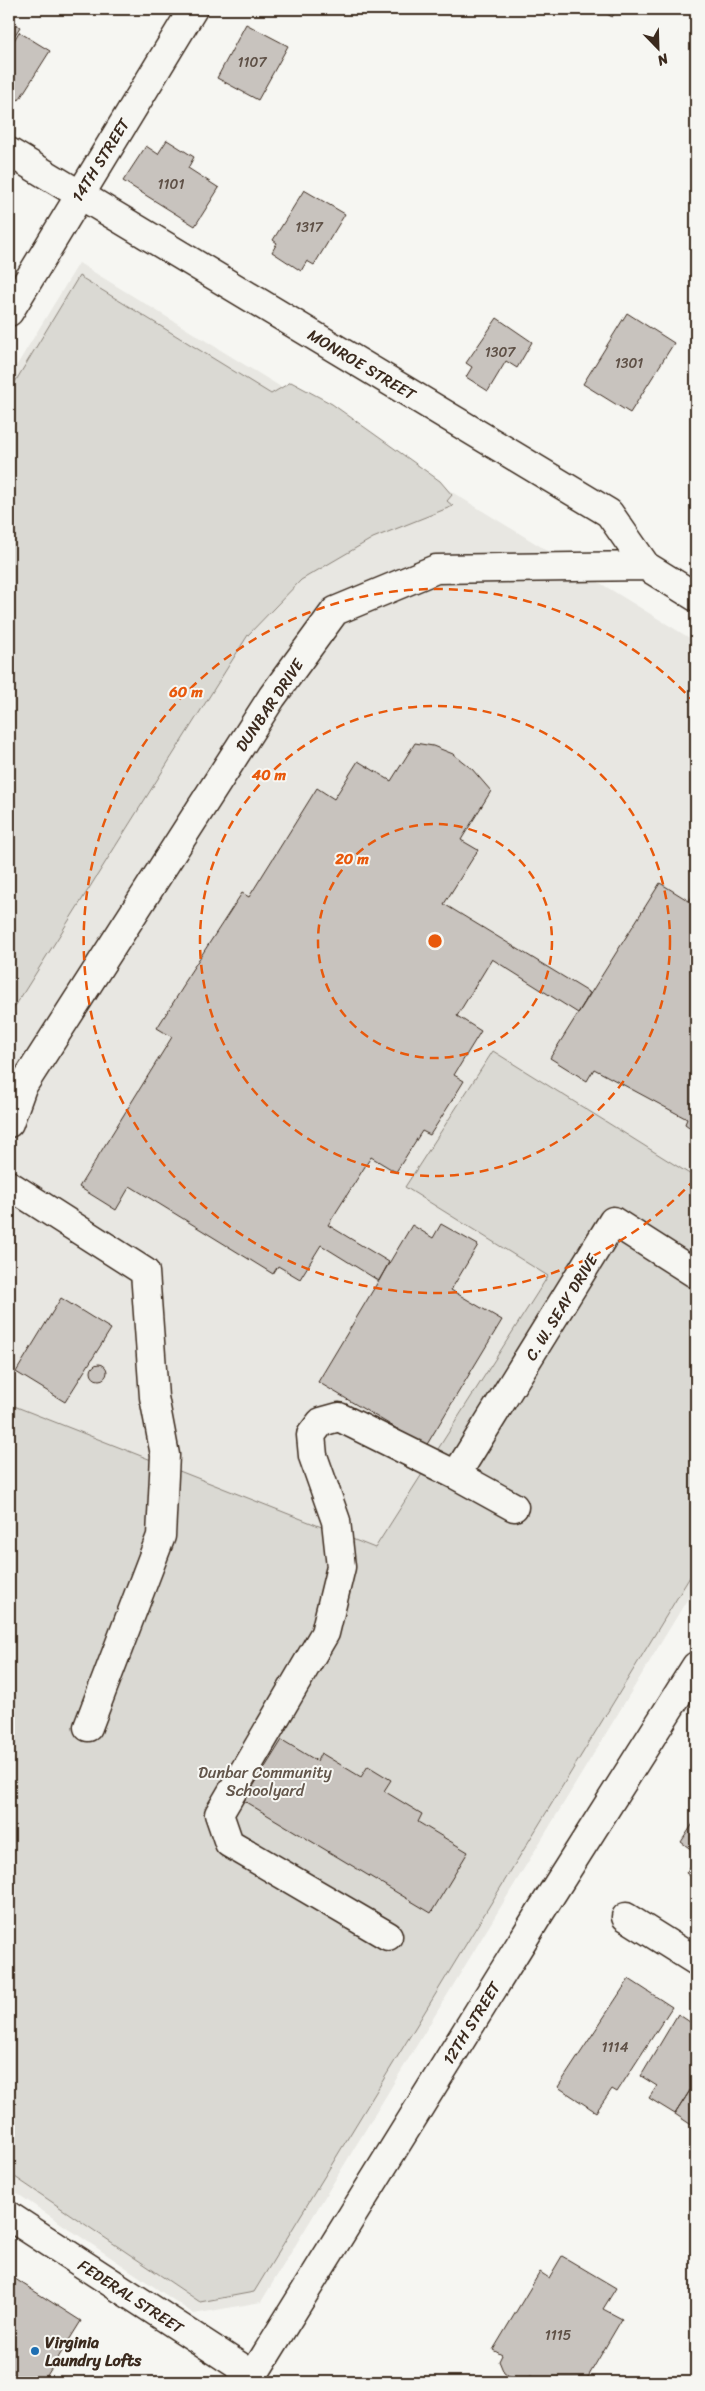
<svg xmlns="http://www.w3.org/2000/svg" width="705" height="2391" font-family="Sriracha,sans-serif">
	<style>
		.built { fill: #e8e7e2 }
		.green { fill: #dad9d3; stroke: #8a8278 }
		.building { fill: #c8c3be; stroke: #3b2a1e }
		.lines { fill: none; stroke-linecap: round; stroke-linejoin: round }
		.minor-casing { stroke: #3b2a1e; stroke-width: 31 }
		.major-casing { stroke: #3b2a1e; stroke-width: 31 }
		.minor { stroke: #f6f6f2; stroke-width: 28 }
		.major { stroke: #f6f6f2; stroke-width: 28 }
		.ring { fill: none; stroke: #e8590c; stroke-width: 2.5; stroke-dasharray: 9 6 }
		.poi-dot { fill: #1f6fb2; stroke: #f6f6f2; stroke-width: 2 }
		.labels { text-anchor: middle; stroke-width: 4; stroke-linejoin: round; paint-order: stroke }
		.number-label { font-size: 14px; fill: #5e5046 }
		.street-label { font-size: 16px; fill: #3b2a1e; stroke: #f6f6f2 }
		.park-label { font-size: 16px; fill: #63564b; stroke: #f6f6f2 }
		.poi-label { font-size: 16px; font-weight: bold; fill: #3b2a1e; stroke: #f6f6f2; text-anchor: start }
		.centre { fill: #e8590c; stroke: #f6f6f2; stroke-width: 2.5 }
		.ring-label { font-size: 15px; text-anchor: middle; font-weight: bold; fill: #e8590c; stroke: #f6f6f2; stroke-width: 4; stroke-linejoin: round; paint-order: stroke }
	</style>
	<rect width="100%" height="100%" fill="#f6f6f2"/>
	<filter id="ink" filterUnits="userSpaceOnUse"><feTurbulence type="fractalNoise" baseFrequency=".02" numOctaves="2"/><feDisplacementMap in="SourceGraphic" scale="10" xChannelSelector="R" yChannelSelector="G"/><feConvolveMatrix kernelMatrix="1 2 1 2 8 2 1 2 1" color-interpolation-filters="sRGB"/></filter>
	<g filter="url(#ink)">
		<!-- built -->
		<path class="built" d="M79,263L696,642V1585L261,2302L194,2314L9,2188V378Z"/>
		<!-- green -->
		<path class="green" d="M79,276L271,394L291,382L332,404L440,481L452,495L447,501L453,506L373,538L301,580L248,635L9,1016V392Z
			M493,1051L696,1178V1567L254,2292L200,2302L9,2173V1404L375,1548L548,1276L405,1187Z"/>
		<!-- building -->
		<path class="building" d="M599,9H618L612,17Z
			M9,20L20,27L9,44Z
			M246,24L288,46L258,100L217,78Z
			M19,32L50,51L19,100L11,95L9,99V49Z
			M167,140L194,157L188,168L219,188L195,226L123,181L146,146L158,154Z
			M304,190L345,214L314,265L307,261L301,271L272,252L277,243L273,240Z
			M627,313L674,343L630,413L583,384Z
			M497,318L532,342L517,368L506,361L488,391L466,377L472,367L466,363Z
			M415,743L433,746L453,754L472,769L491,791L461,840L478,850L444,904L590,993L578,1013L492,959L457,1016L481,1031L454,1075L464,1081L448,1107L430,1135L422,1131L396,1172L371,1157L328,1225L389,1262L379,1281L321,1245L300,1279L278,1266L273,1274L130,1186L116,1210L79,1187L172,1037L157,1028L185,984L184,982L242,893L249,897L317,788L334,799L358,761L391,781Z
			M660,883L689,901L696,890V1132L685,1124L687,1119L594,1069L587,1081L550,1058Z
			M441,1224L478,1245L451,1290L502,1320L426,1446L318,1382L412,1225L433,1238Z
			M61,1298L111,1329L65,1402L16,1372Z
			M91 1372a8 8 0 1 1 16 0a8 8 0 1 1-16 0Z
			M282,1740L317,1761L321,1753L361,1777L368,1766L391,1780L384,1791L422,1814L418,1822L468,1852L431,1913L244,1801Z
			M696,1819V1853L681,1842Z
			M696,1858V1880L686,1873Z
			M629,1979L672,2007L617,2092L612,2089L596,2112L558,2087Z
			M678,2014L696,2026V2081L675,2114L649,2098L657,2086L641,2076Z
			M696,2081V2128L675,2114Z
			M562,2256L616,2288L603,2309L622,2319L585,2382H542L531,2376L516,2381L504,2373L499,2361L502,2355L493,2350L540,2272L549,2278Z
			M9,2275L81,2321L43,2382H9Z"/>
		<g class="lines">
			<!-- minor casing -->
			<g class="minor-casing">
				<path id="minor" d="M9,152L609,513L646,566L696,597
					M9,312L193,9
					M9,1123L22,1087L272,697L335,611L436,569L646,566
					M9,1185L145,1272L154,1397L165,1455L161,1536L88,1727
					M456,1475L613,1221L696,1274
					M626,1917L696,1961
					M388,1936L229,1843L219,1814L325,1633L341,1567L336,1521L313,1456L311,1435L321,1422L339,1417L456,1475L514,1507
					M9,2216L253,2375"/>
			</g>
			<!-- major casing -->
			<g class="major-casing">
				<path id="major" d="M249,2382L539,1914L696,1666"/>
			</g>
			<!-- minor -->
			<use href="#minor" class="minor"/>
			<!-- major -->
			<use href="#major" class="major"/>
		</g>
	</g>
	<!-- distance rings -->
	<g class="ring">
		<circle cx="435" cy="941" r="117"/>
		<circle cx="435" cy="941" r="235"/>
		<path d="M695 1179A352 352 0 1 1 695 703"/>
	</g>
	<!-- markers -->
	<circle class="poi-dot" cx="35" cy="2351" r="5"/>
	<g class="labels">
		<!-- number labels -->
		<g class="number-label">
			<text x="252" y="67">1107</text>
			<text x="171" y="189">1101</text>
			<text x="309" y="232">1317</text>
			<text x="500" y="357">1307</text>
			<text x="629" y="368">1301</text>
			<text x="615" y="2052">1114</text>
			<text x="558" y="2340">1115</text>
		</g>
		<!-- street labels -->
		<g class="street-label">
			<text transform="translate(100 160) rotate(-58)" y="6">14TH STREET</text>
			<text transform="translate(362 364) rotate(31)" y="6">MONROE STREET</text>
			<text transform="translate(269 705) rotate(-56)" y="6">DUNBAR DRIVE</text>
			<text transform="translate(561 1307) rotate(-58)" y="6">C. W. SEAY DRIVE</text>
			<text transform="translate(471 2023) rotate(-58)" y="6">12TH STREET</text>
			<text transform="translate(131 2296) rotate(33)" y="6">FEDERAL STREET</text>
		</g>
		<!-- park labels -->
		<g class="park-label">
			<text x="265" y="1778">Dunbar Community<tspan x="265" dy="18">Schoolyard</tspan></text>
		</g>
		<!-- poi labels -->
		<g class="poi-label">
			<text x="45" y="2348">Virginia<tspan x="45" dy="18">Laundry Lofts</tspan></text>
		</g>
	</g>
	<circle cx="435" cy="941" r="8" class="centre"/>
	<g class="ring-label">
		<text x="186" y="697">60 m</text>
		<text x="269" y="780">40 m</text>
		<text x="352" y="864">20 m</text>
	</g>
	<!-- margin -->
	<rect width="705" height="2391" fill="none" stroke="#f6f6f2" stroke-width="30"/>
	<rect x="15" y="15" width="675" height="2361" fill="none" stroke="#3b2a1e" stroke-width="2" filter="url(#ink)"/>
	<!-- north arrow -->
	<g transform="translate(658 48) rotate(157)" stroke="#f6f6f2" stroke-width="4" paint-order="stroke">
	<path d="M0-4L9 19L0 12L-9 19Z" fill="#3b2a1e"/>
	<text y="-8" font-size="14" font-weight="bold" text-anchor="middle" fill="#3b2a1e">N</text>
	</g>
</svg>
